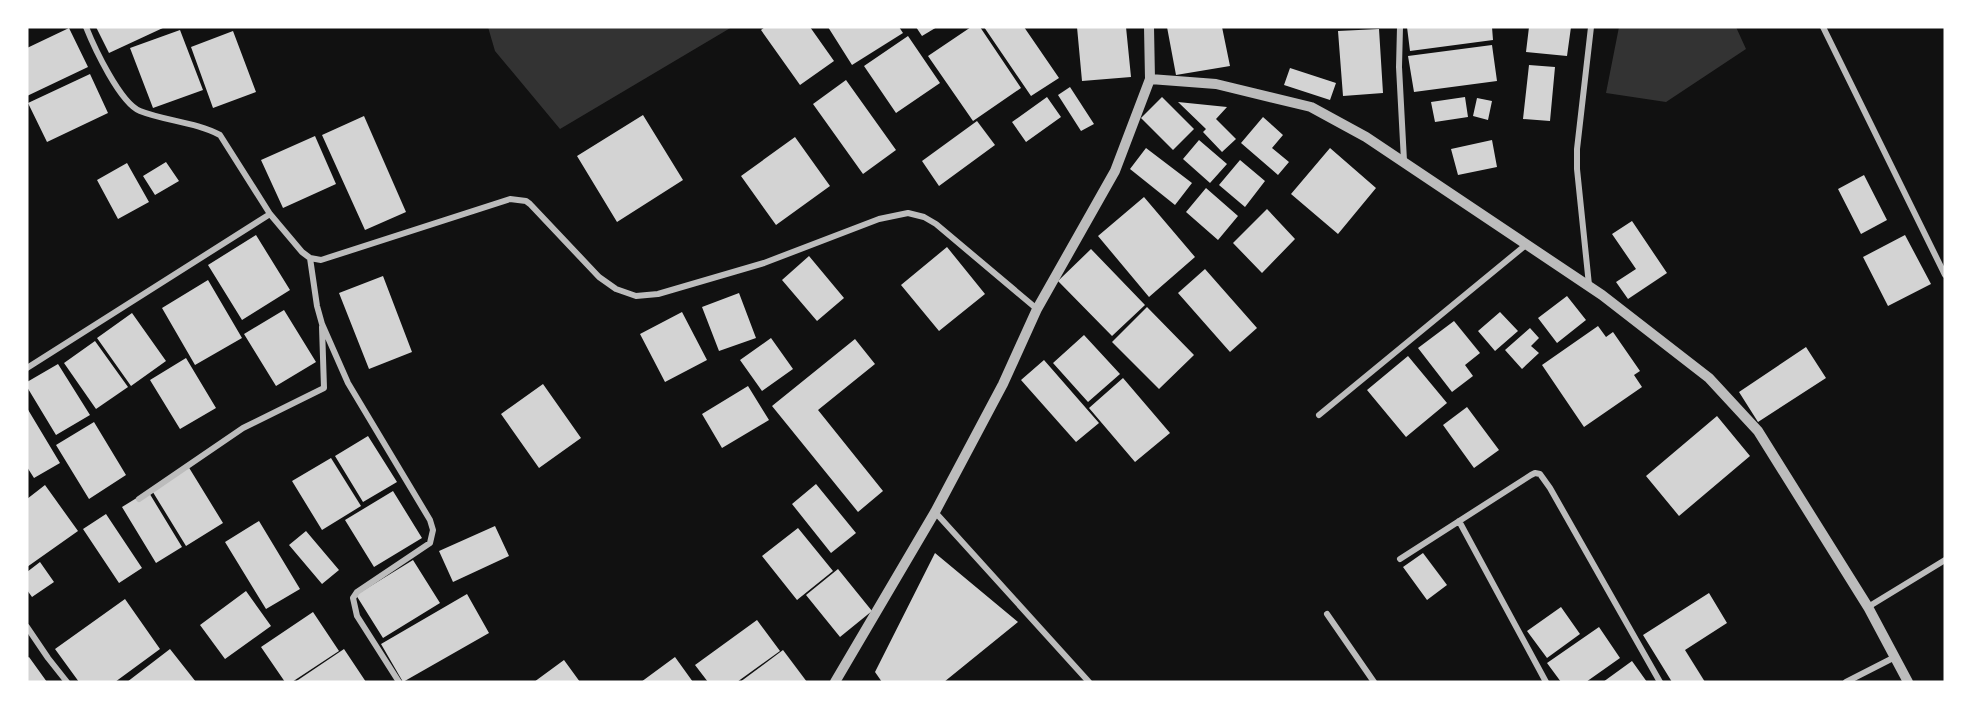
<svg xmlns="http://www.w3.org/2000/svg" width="1972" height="709" font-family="'Roboto Condensed',sans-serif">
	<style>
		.water { fill: #333 }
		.building { fill: #d3d3d3 }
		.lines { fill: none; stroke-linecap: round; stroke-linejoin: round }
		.minor { stroke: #bcbcbc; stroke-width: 6 }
		.tertiary { stroke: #bcbcbc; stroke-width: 10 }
	</style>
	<rect width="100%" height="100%" fill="#111"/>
	<!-- water -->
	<path class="water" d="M488,27H732L560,129L495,51Z
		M1619,27H1736L1746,49L1666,102L1606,93Z"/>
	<!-- building -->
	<path class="building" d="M96,27H165L109,53Z
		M765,27H810L834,61L800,85L761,30Z
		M828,27H899L903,33L852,65Z
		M916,27H937L922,36Z
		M971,27H980L1021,88L973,121L928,56Z
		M984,27H1024L1059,78L1031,96Z
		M1077,27H1126L1131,77L1082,81Z
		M1167,27H1222L1230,66L1176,75Z
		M1407,27H1492L1493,40L1410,51Z
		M1529,27H1571L1567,56L1526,52Z
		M69,28L88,67L27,96V48Z
		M1379,29L1383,93L1343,96L1338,31Z
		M180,30L203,90L153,108L130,48Z
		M233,31L256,92L213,108L191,47Z
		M908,36L940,83L896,113L864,66Z
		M1492,45L1497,81L1414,92L1408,56Z
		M1529,65L1555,67L1550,121L1523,119Z
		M1290,68L1336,83L1330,100L1284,85Z
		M90,74L108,113L47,142L28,103Z
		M846,80L896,150L863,174L813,104Z
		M1070,87L1094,124L1081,131L1058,95Z
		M1047,97L1061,117L1026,142L1012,122Z
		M1162,97L1194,129L1173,150L1141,118Z
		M1465,97L1468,117L1435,122L1431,102Z
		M1477,98L1492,101L1488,120L1473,116Z
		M1178,102L1227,107L1216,119L1236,139L1222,152L1203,132L1206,129Z
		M643,115L683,180L617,222L577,156Z
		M364,116L406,212L365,230L322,135Z
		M1263,117L1283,135L1272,148L1289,162L1278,175L1241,143Z
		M977,121L995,145L939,186L922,161Z
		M315,136L336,184L283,208L261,160Z
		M795,137L830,186L776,225L741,176Z
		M1199,140L1227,164L1210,183L1183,159Z
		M1492,140L1497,167L1458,175L1451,149Z
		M1146,148L1192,183L1175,205L1130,169Z
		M1330,148L1376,188L1338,234L1291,194Z
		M1240,160L1265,181L1245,207L1219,185Z
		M166,162L179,181L155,195L143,176Z
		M127,163L149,202L118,219L97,180Z
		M1864,175L1887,220L1861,234L1838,189Z
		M1206,188L1238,216L1218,240L1186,212Z
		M1144,197L1195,257L1149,297L1098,236Z
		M1267,209L1295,239L1262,273L1233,243Z
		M1632,221L1667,273L1628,299L1616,282L1636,269L1612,234Z
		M256,235L290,290L242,320L208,265Z
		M1905,235L1931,284L1888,306L1863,257Z
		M947,247L985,294L939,331L901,285Z
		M1091,249L1145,305L1112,336L1058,281Z
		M809,256L844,298L817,321L782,280Z
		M1205,269L1257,328L1230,352L1178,293Z
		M383,276L412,352L369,369L339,293Z
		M208,280L242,338L195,365L162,308Z
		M739,293L756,338L719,351L702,307Z
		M1567,296L1586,320L1557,343L1538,318Z
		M1147,307L1194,355L1159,389L1112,342Z
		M284,310L316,362L276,386L244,334Z
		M682,312L707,360L665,382L640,334Z
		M1500,312L1518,331L1495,351L1478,331Z
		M132,313L166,361L131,386L97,338Z
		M1454,321L1480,353L1465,365L1473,376L1452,392L1418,348Z
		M1598,326L1606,337L1613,332L1640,371L1634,375L1642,387L1584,427L1542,365Z
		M1530,328L1539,338L1531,346L1539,353L1522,369L1505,350Z
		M1084,335L1120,374L1088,402L1053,363Z
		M771,338L793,369L762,391L740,360Z
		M855,339L875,364L818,410L883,491L858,512L772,406Z
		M95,341L128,387L96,409L64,363Z
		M1806,347L1826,378L1758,422L1739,392Z
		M1408,356L1447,403L1406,437L1367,390Z
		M186,358L216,408L180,429L150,380Z
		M1044,360L1099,423L1076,442L1021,380Z
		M58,364L90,415L56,435L27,387V382Z
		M1123,378L1170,433L1135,462L1089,408Z
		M543,384L581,438L539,468L501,414Z
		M748,386L769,420L722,448L702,414Z
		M1467,407L1499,450L1474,468L1443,425Z
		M27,408L60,463L34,478L27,467Z
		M1717,416L1750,456L1679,516L1646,476Z
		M94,422L126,475L89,499L56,445Z
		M368,436L397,482L363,502L335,456Z
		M331,458L361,506L322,530L292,481Z
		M188,466L223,523L186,546L151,489Z
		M816,484L856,533L831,553L792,504Z
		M45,485L78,531L27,567V499Z
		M148,491L182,547L156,563L122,507Z
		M393,491L422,538L374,567L345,520Z
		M106,514L142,568L119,583L83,529Z
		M259,521L300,589L266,609L225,542Z
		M495,526L509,556L453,582L439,551Z
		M798,528L833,571L797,600L762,556Z
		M306,531L339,570L322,584L289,545Z
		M935,553L1018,622L944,682H882L875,672Z
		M1423,553L1447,585L1427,600L1403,567Z
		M413,560L440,603L383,638L356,595Z
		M40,562L54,582L32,597L27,590V572Z
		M838,569L872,611L840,637L806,595Z
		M246,591L271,626L225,659L200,625Z
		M1709,593L1727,623L1685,650L1705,682H1672L1643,635Z
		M467,594L489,633L403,682L381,644Z
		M125,599L160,649L115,682H79L55,649Z
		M1561,607L1580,634L1547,658L1527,631Z
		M313,612L339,651L292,682H285L261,647Z
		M757,620L780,651L737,682H708L695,665Z
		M1599,627L1620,658L1586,682H1561L1547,663Z
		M170,649L196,682H127Z
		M344,649L366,682H295Z
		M783,650L807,682H740Z
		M29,657L47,682H27V658Z
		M675,657L693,682H641Z
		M564,660L580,682H534Z
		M1632,661L1647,682H1603Z"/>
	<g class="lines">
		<!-- minor -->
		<path class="minor" d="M86,27C94,47 120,103 140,111C165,121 196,122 220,135L270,214L302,252L310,258L321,260L510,199L526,201L530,204L599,277L616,289L636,296L658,294L764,263L879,219L908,213L924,217L936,224L1037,309
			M1400,27L1399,67L1404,161
			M1823,27L1945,275
			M310,258L317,306L322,324L348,383L430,520L433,530L430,543L357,592L353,598L357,616L399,682
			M1589,285L1577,169V149L1591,27
			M27,368L270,214
			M1319,415L1527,244
			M139,499L243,428L324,388L322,327
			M935,512L1089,682
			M1459,521L1546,682
			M1400,559L1531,475L1535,473L1540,474L1550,488L1660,682
			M1868,607L1945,560
			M1327,614L1374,682
			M27,627L48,658L67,682
			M1846,682L1895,657"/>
		<!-- tertiary -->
		<path class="tertiary" d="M1150,79L1216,84L1311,107L1366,137L1602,295L1709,378L1758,431L1868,607L1908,682
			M835,682L935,512L1003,384L1037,309L1115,171L1150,79L1149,27"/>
	</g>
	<!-- border -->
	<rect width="1972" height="709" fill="none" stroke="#ffffff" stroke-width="57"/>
</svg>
